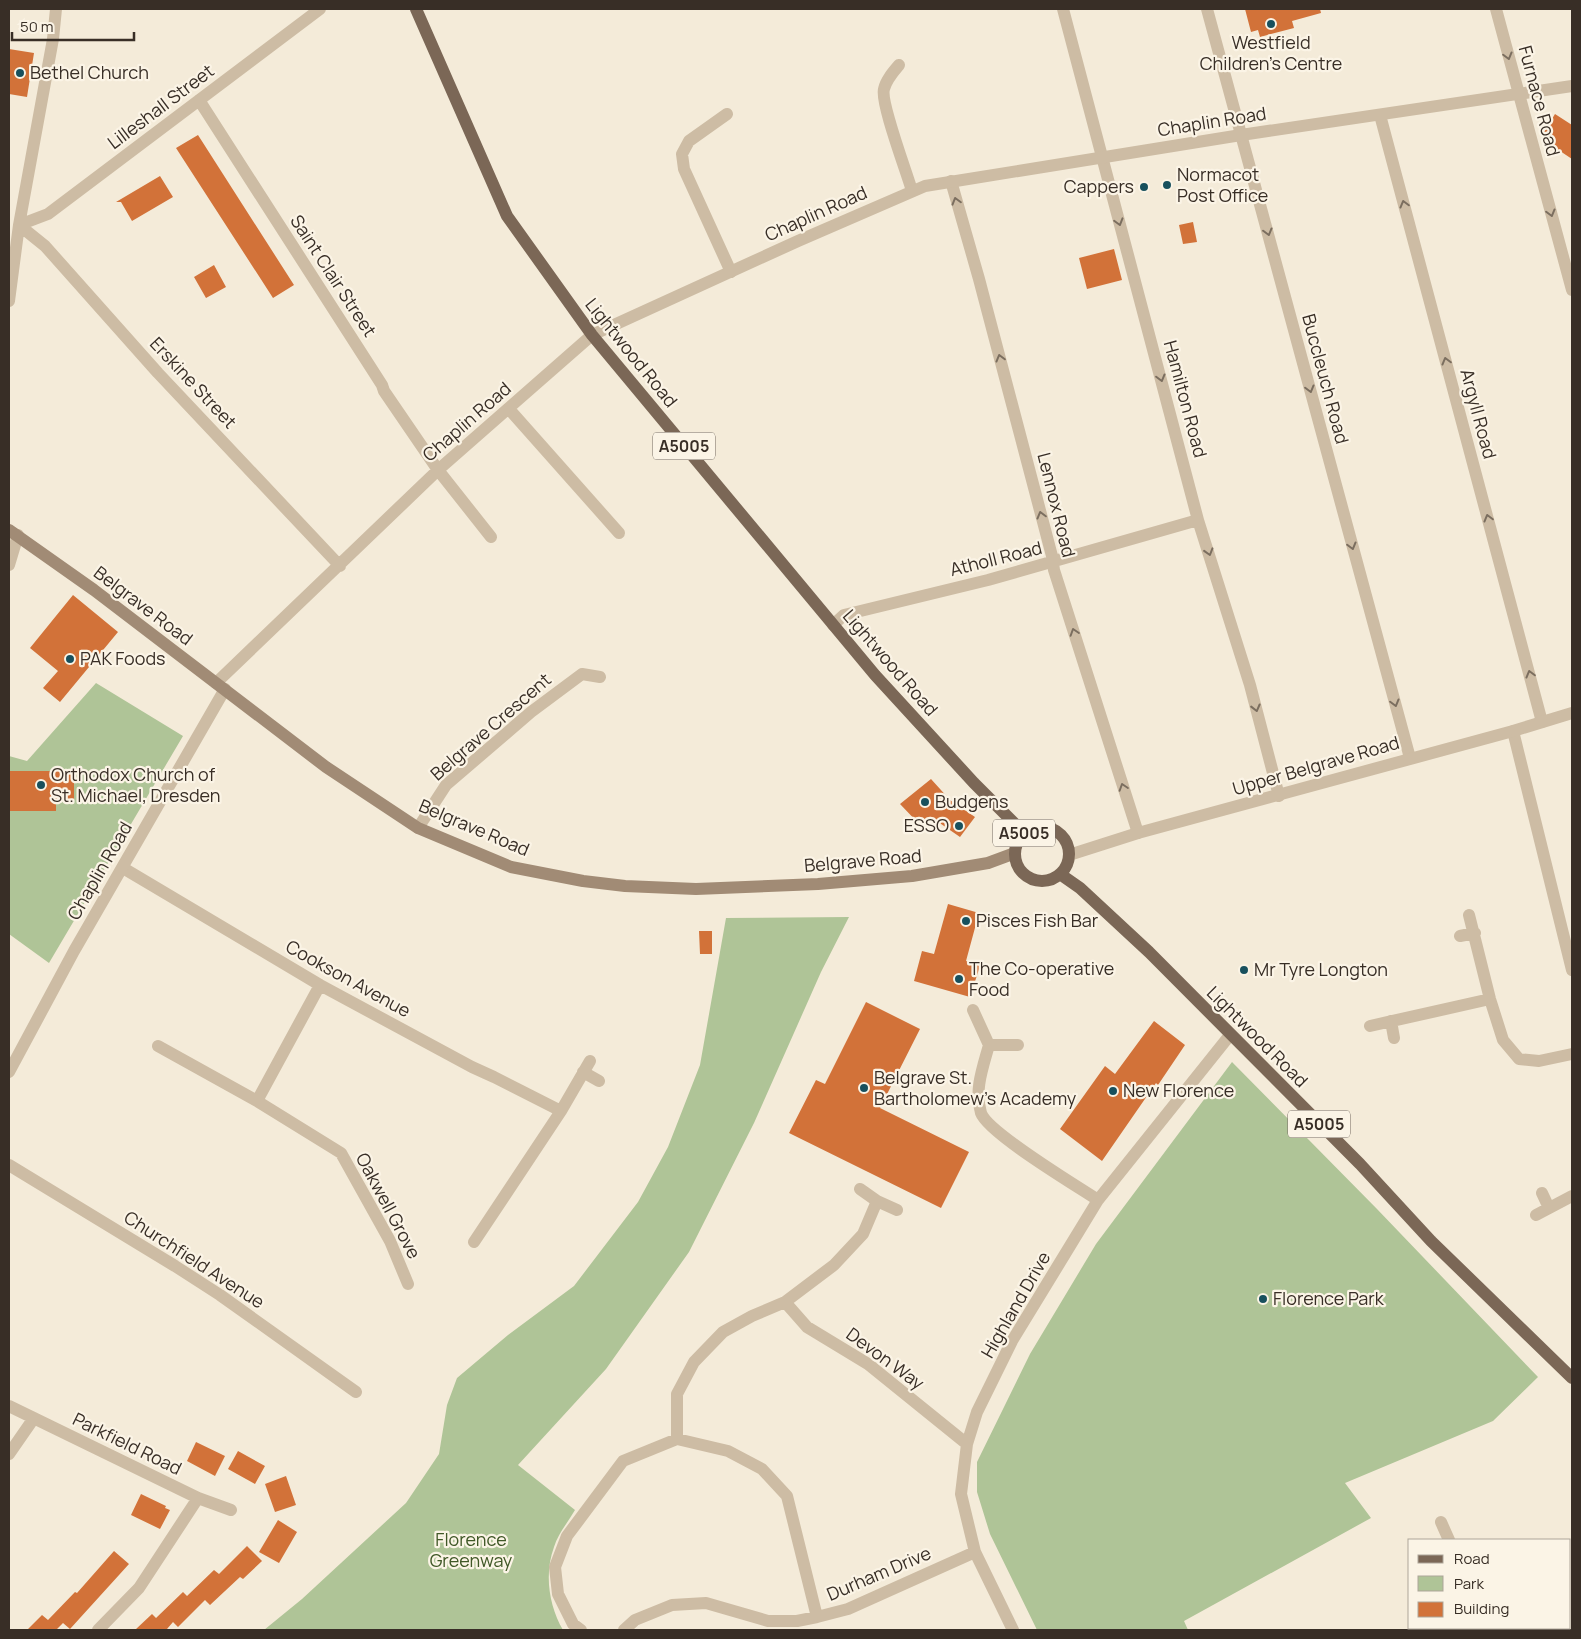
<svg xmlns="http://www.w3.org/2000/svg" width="1581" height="1639" font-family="Manrope,sans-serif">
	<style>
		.green { fill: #afc497 }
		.building { fill: #d27239 }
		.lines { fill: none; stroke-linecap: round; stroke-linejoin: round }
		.minor { stroke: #cdbca4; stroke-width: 12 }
		.tertiary { stroke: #cdbca4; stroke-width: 12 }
		.secondary { stroke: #a18b75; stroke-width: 12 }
		.primary { stroke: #7b6756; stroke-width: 12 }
		.oneway { stroke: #7b6e5f }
		.poi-dot { fill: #18505d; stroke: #fbf4e6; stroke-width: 2 }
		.labels { text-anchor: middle; stroke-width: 4.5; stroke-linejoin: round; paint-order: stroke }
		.shield { fill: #fbf4e6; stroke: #726960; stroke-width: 1 }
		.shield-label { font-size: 16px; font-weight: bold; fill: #382e26 }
		.poi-label { font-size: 18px; fill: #382e26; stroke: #fbf4e6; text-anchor: start }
		.street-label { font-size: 18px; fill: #382e26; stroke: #fbf4e6 }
		.park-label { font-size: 18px; fill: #405827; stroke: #fbf4e6 }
	</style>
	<rect width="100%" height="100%" fill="#f4ebd9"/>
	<!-- green -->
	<path class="green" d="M96,683L183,736L49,963L9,934V756L27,761Z
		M849,917L821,972L754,1123L689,1252L606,1369L518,1465L575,1510C568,1522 558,1534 554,1547C544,1574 549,1606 563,1630H264L302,1599L406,1503L439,1454L447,1405L457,1378L508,1335L574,1286L638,1202L668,1147L700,1065L726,918Z
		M1232,1062L1377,1209L1538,1377L1493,1421L1345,1483L1371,1518L1184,1621L1188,1630H1037L990,1534L977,1492V1462L1030,1354L1096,1244Z"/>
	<!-- building -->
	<path class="building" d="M1245,9H1320L1321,13L1292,21L1294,28L1260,37L1258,30L1251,32Z
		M9,49L34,53L27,97L9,94Z
		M1555,114L1572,125V159L1551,145L1555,140L1544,132Z
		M198,135L294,285L273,298L176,148Z
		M160,176L173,197L132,221L121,202H116Z
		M1193,222L1197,242L1183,244L1179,225Z
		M1114,249L1122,280L1087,289L1079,258Z
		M214,265L226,287L206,298L194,277Z
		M73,595L118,632L60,702L43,688L58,671L30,648Z
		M9,771H74V799H56V811H9Z
		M931,779L950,800L975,817L960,837L931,817L921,826L900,804Z
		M948,904L979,913L966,961L980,966L970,997L914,981L922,951L934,954Z
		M699,931H712V954H700Z
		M866,1002L920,1029L880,1108L969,1152L941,1208L789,1133L816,1080L825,1084Z
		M1154,1021L1185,1045L1158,1085L1156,1083L1102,1161L1060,1129L1105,1066L1115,1074Z
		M196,1442L225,1456L215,1476L187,1461Z
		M238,1451L265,1466L255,1484L228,1469Z
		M286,1476L296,1505L275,1512L265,1484Z
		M141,1494L166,1506L165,1508L170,1510L160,1529L131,1515Z
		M278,1520L297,1532L279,1563L259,1552Z
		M247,1546L262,1561L243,1579L240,1577L210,1605L205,1600L178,1627L173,1622L167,1629L168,1630H135L152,1614L156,1618L183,1592L187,1596L214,1570L219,1574Z
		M114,1551L129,1564L70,1629L63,1623L57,1629L58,1630H27L42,1615L48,1620L75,1592L77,1593Z"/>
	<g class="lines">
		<!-- minor -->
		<path class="minor" d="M320,9L48,214L19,225L45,246L158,373L340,566
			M1063,9L1198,520L1250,685L1279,796
			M1207,9L1410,758
			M1496,9L1572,290
			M899,65C893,72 886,80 884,89C880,102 907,173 912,191
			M199,100L382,385L384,391L438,470L491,537
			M727,114L689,141L682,154L684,169L731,272
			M1380,115L1542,722
			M951,181L979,279L1052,556L1054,570L1138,833
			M9,301L19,225L53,39L56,9
			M509,409L619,533
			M9,565L18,535
			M833,625L844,615L988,580L1198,520
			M216,683L438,470L592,335
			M1513,731L1572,970
			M418,828L446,785L531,712L582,674L600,677
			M123,868L320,985L472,1067L494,1077L561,1111
			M1469,915L1490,999L1503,1040L1519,1059L1539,1061L1572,1054
			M1460,936L1475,933
			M973,1010L989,1045
			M1391,1021L1394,1038
			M1370,1026L1490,999
			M1018,1045H989C983,1067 974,1090 981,1113C988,1133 1077,1186 1098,1200
			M158,1046L257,1101L341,1153L390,1241L408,1284
			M583,1072L599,1081
			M257,1101L320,985
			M9,1165L175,1266L220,1295L356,1392
			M860,1189L877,1201L897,1210
			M1542,1193L1549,1208
			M1536,1215L1572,1196
			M474,1242L561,1111L590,1061
			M785,1302L807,1327L868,1364L967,1444
			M9,1406L198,1498L231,1510
			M677,1439V1394L694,1362L723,1332L752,1316L785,1302L834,1265L863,1234L877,1201
			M9,1454L34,1418
			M1441,1522L1449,1540
			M1489,1628L1490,1630
			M98,1630L139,1588L198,1498
			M581,1630L573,1624L558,1594L555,1567L567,1536L623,1461L677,1439L728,1451L762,1469L787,1496L817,1617
			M624,1630L635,1620L672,1605L706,1603L768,1621H797L817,1617L848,1609L975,1552
			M1013,1630L975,1552L961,1494L967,1444L977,1412L1012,1341L1098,1200L1230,1035"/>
		<!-- tertiary -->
		<path class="tertiary" d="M592,335L798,241L925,186L1241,135L1572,86
			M1069,855L1138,833L1513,731L1572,713
			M9,1072L74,951L225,689"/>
		<!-- secondary -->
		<path class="secondary" d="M9,530L94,590L326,767L418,828L511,867L583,881L625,886L696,889L818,884L912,876L988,863L1015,853"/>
		<!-- primary -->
		<path class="primary" d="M416,9L507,216L592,335L875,675L974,783L1024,833
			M1015 854a27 27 0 1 1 54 0a27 27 0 1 1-54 0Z
			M1060,874L1080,888L1149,952L1360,1164L1431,1241L1572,1378"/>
	</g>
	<!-- one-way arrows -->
	<defs><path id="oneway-chevron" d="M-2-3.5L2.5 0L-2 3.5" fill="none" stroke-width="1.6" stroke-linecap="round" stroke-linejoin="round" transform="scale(1.25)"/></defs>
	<g class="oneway">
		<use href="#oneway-chevron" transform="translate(1508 56) rotate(75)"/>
		<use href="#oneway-chevron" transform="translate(956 201) rotate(-106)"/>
		<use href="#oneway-chevron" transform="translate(1404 204) rotate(-105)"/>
		<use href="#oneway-chevron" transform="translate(1551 213) rotate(75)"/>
		<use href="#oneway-chevron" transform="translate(1119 222) rotate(74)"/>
		<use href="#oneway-chevron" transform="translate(1268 232) rotate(75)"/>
		<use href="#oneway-chevron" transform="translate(1000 358) rotate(-105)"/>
		<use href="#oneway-chevron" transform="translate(1446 361) rotate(-105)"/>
		<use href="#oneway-chevron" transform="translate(1161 378) rotate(75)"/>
		<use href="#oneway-chevron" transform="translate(1310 389) rotate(75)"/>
		<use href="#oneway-chevron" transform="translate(1041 515) rotate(-105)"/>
		<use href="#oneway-chevron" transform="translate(1488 518) rotate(-105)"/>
		<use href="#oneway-chevron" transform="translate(1352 546) rotate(75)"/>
		<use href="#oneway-chevron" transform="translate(1209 552) rotate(73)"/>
		<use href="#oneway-chevron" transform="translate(1074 632) rotate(-108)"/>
		<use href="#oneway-chevron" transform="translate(1530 674) rotate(-105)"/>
		<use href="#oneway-chevron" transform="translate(1395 703) rotate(75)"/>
		<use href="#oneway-chevron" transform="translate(1256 708) rotate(76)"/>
		<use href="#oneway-chevron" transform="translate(1123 787) rotate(-108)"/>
	</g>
	<!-- markers -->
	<g class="poi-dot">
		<circle cx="1271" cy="24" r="5"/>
		<circle cx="20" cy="73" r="5"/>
		<circle cx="1167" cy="185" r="5"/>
		<circle cx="1144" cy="187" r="5"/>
		<circle cx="70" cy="659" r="5"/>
		<circle cx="41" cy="785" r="5"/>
		<circle cx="925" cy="802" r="5"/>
		<circle cx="959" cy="826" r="5"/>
		<circle cx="966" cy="921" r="5"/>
		<circle cx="1244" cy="970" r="5"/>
		<circle cx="959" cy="979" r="5"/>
		<circle cx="864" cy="1088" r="5"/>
		<circle cx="1113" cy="1091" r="5"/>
		<circle cx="1263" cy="1299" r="5"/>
	</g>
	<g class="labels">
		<!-- shield labels -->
		<g class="shield">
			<rect x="653" y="432.5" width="62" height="27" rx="4"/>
			<rect x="993" y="819.5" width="62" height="27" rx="4"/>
			<rect x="1288" y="1110.5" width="62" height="27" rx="4"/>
		</g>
		<g class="shield-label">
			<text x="684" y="452">A5005</text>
			<text x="1024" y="839">A5005</text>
			<text x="1319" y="1130">A5005</text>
		</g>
		<!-- poi labels -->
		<g class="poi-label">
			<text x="1271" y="49" text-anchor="middle">Westfield<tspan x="1271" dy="21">Children's Centre</tspan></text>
			<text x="30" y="79">Bethel Church</text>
			<text x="1177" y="181">Normacot<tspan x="1177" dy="21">Post Office</tspan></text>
			<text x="1134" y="193" text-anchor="end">Cappers</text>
			<text x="80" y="665">PAK Foods</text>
			<text x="51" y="781">Orthodox Church of<tspan x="51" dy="21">St. Michael, Dresden</tspan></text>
			<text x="935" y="808">Budgens</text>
			<text x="949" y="832" text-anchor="end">ESSO</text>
			<text x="976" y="927">Pisces Fish Bar</text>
			<text x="969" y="975">The Co-operative<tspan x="969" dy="21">Food</tspan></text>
			<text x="1254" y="976">Mr Tyre Longton</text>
			<text x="874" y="1084">Belgrave St.<tspan x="874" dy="21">Bartholomew's Academy</tspan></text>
			<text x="1123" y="1097">New Florence</text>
			<text x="1273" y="1305">Florence Park</text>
		</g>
		<!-- street labels -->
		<g class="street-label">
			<text transform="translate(1539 101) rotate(75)" y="6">Furnace Road</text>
			<text transform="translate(161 107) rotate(-37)" y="6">Lilleshall Street</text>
			<text transform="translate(1212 122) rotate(-9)" y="6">Chaplin Road</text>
			<text transform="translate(816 214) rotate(-24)" y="6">Chaplin Road</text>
			<text transform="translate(333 276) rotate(57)" y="6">Saint Clair Street</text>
			<text transform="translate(631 353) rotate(51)" y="6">Lightwood Road</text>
			<text transform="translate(1325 379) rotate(75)" y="6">Buccleuch Road</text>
			<text transform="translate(193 383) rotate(47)" y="6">Erskine Street</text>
			<text transform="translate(1185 399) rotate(75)" y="6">Hamilton Road</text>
			<text transform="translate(1478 414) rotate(75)" y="6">Argyll Road</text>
			<text transform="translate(467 422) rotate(-41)" y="6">Chaplin Road</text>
			<text transform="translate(1056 505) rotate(76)" y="6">Lennox Road</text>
			<text transform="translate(996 559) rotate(-14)" y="6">Atholl Road</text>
			<text transform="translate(143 606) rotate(37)" y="6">Belgrave Road</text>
			<text transform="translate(890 663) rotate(49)" y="6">Lightwood Road</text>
			<text transform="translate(491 727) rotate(-41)" y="6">Belgrave Crescent</text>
			<text transform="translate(1316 766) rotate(-16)" y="6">Upper Belgrave Road</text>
			<text transform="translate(474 828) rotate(23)" y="6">Belgrave Road</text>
			<text transform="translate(863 861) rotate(-5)" y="6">Belgrave Road</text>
			<text transform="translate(100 871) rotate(-60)" y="6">Chaplin Road</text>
			<text transform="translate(348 979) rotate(29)" y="6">Cookson Avenue</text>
			<text transform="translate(1257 1037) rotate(45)" y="6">Lightwood Road</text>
			<text transform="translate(388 1206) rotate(62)" y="6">Oakwell Grove</text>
			<text transform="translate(194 1260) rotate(33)" y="6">Churchfield Avenue</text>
			<text transform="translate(1016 1305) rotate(-60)" y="6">Highland Drive</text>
			<text transform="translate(885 1359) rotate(36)" y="6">Devon Way</text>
			<text transform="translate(127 1444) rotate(26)" y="6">Parkfield Road</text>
			<text transform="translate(879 1574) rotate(-23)" y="6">Durham Drive</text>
		</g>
		<!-- park labels -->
		<g class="park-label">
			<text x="471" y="1546">Florence<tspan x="471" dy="21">Greenway</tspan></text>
		</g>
	</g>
	<!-- border -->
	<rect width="1581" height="1639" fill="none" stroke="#382e26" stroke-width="20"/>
	<!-- legend -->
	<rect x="1408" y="1539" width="162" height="90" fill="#fbf4e6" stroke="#ada599"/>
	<rect x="1418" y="1555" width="25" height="8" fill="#7b6756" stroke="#ada599"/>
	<text x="1454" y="1564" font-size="15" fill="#382e26">Road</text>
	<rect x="1418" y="1576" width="25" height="15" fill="#afc497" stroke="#ada599"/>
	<text x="1454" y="1589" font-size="15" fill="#382e26">Park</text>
	<rect x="1418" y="1602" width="25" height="15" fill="#d27239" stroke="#ada599"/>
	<text x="1454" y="1614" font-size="15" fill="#382e26">Building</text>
	<!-- scale -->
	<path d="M12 32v8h122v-8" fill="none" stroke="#382e26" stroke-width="2.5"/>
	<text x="20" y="32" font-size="15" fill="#382e26" stroke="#fbf4e6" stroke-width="4" paint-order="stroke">50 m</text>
</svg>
